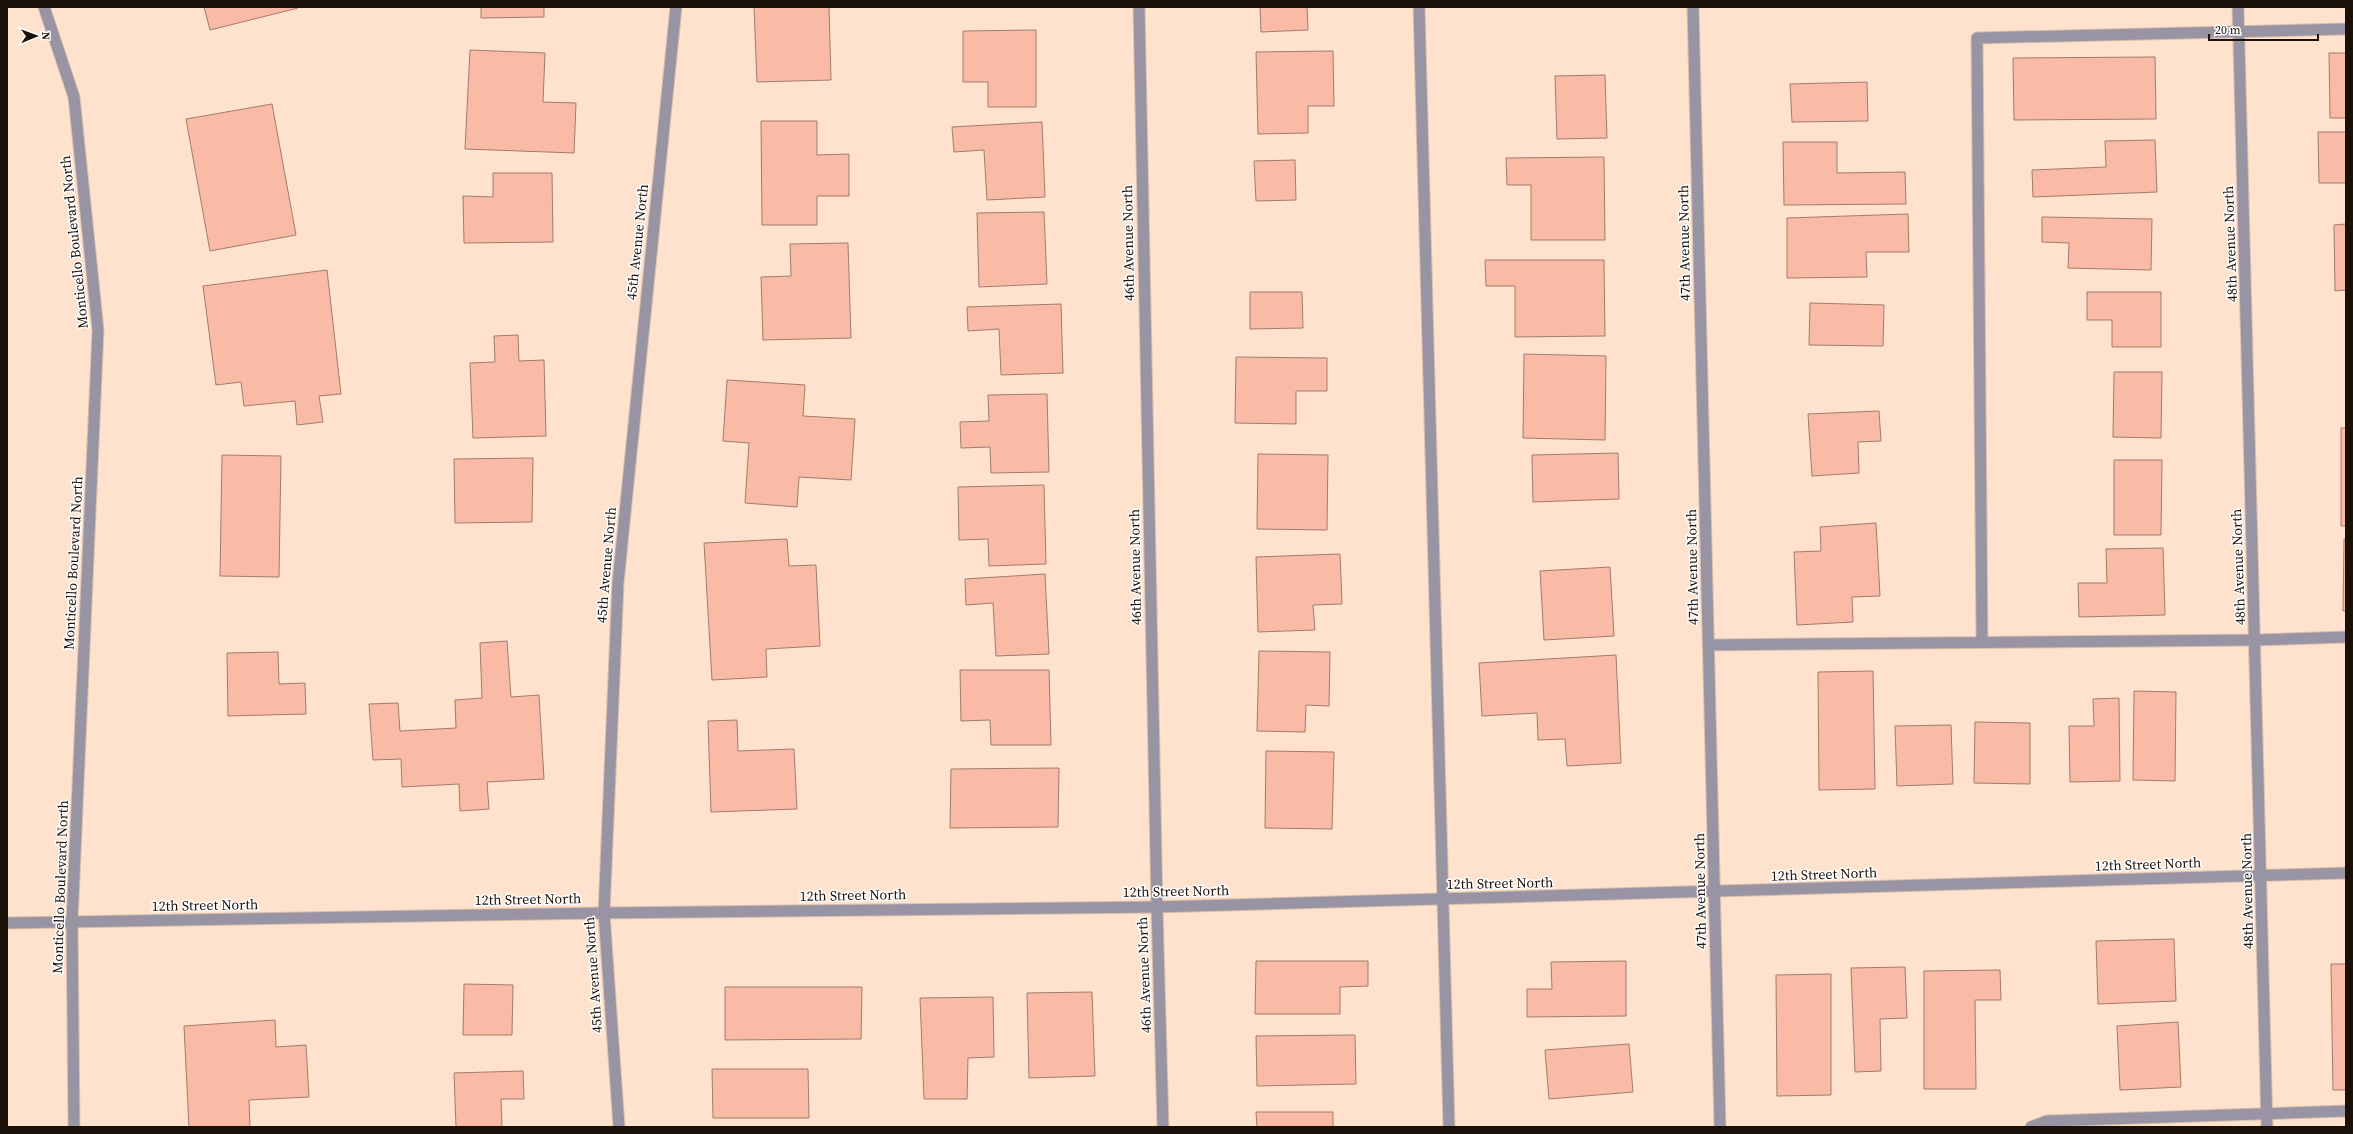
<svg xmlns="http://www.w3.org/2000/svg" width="2353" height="1134" font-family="'Source Serif 4',serif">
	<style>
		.building { fill: #fabba6; stroke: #a17b6e }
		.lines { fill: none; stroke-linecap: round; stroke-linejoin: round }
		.service-casing { stroke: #dac0ad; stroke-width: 13 }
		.minor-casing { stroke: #dac0ad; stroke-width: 13 }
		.tertiary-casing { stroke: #dac0ad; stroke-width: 13 }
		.service { stroke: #9994a4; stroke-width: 11 }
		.minor { stroke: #9994a4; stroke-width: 11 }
		.tertiary { stroke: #9994a4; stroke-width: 11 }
		.labels { text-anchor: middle; stroke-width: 3; stroke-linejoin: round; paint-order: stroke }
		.street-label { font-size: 14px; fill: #1b1007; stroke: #fff }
	</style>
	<rect width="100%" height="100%" fill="#fee2cd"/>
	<!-- building -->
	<path class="building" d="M204,7H298V8L210,30Z
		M481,7H544V17L481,18Z
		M754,7H829L831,80L757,82Z
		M1260,7H1307L1308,30L1261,32Z
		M1036,30V107H988V82H963V31Z
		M470,50L545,53L543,102L576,103L574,153L465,149Z
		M1333,51L1334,106H1308V133L1258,134L1256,52Z
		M2329,53H2346V118H2330Z
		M2155,57L2156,119L2014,120L2013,58Z
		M1605,75L1607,138L1557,139L1555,76Z
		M1867,82L1868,121L1792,122L1790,84Z
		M272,104L296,235L210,251L186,119Z
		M761,121H817V155L849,154V196H817V225H762Z
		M1042,122L1045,197L987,200L984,150L954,152L952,127Z
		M2318,132H2346V183H2319Z
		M2155,140L2157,192L2033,197L2032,170L2106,167L2105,141Z
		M1783,142H1837V173L1905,172L1906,204L1784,205Z
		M1604,157L1605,240H1531V185H1507L1506,158Z
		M1295,160L1296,200L1256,201L1254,161Z
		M493,173H552L553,242L464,243L463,196L493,197Z
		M1044,212L1047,284L979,287L977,213Z
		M1908,214L1909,252H1866L1867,277L1787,278V218Z
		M2042,217L2152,219L2151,270L2068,268L2069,243L2042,242Z
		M2346,224V290L2335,291L2334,225Z
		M848,243L851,338L763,340L761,277L791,276L790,244Z
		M1485,260H1604L1605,336L1515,337V286H1486Z
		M327,270L341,394L319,396L323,422L297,425L295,401L244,406L241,382L216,385L203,286Z
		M1250,292H1302L1303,328L1250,329Z
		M2087,292H2161V347H2112V320H2087Z
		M1810,303L1884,305L1883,346L1809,345Z
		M1061,304L1063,373L1001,375L999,329L968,331L967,307Z
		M518,335L519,361L544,360L546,436L473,438L470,363L495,362L494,336Z
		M1524,354L1606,356L1605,440L1523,438Z
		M1236,357L1327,358V391H1296V424L1235,423Z
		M2114,372H2162L2161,438L2113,437Z
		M727,380L805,385L803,416L855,419L851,480L799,477L797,507L745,503L749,443L723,441Z
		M1047,394L1049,472L991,473L990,447L961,448L960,422L989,421L988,395Z
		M1879,411L1881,441L1858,442L1859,473L1812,476L1808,414Z
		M2341,428H2346V526H2341Z
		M1618,453L1619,499L1533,502L1532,455Z
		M1258,454L1328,455L1327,530L1257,529Z
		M222,455L281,456L279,577L220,576Z
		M533,458L532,522L455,523L454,459Z
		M2114,460H2162L2161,535H2114Z
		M1044,485L1046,564L989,566L988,539L959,540L958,487Z
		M1876,523L1880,596L1852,597L1853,622L1797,625L1794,552L1821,551L1820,527Z
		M787,539L789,566L816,565L820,646L766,649L767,677L712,680L704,543Z
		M2344,539H2346V611H2343Z
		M2163,548L2165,615L2079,617L2078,583H2107L2106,549Z
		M1340,554L1342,604L1313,605L1315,630L1258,632L1256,557Z
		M1610,567L1614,636L1544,640L1540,571Z
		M1045,574L1049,654L996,656L993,603L966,605L965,579Z
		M507,641L511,697L539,695L544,779L487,782L489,809L460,811L459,784L402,787L401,759L373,760L369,704L398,703L400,731L456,728L455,700L482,698L480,643Z
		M1259,651L1330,652L1329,706L1306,705L1305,732L1257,731Z
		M278,652L279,684L305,683L306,714L228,716L227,653Z
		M1616,655L1621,763L1567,766L1565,739L1538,740L1537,713L1482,716L1479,663Z
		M960,670H1049L1051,745H991L990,720L961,721Z
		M1873,671L1875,789L1819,790L1818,672Z
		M2134,691L2176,692L2175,781L2133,780Z
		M2119,698L2120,781L2070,782L2069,726H2094L2093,699Z
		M737,720L738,751L794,749L797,809L711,812L708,721Z
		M1975,722L2030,723V784L1974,783Z
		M1951,725L1953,784L1897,786L1895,726Z
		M1266,751L1334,752L1332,829L1265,828Z
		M1059,768L1058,827L950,828L951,769Z
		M2174,939L2176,1001L2098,1004L2096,941Z
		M1256,961H1368V986L1340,987V1014H1255Z
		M1626,961V1016L1527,1017V989H1552L1551,962Z
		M2331,964H2346V1090H2333Z
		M1905,967L1907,1018L1880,1019L1881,1071L1855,1072L1851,968Z
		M2000,970L2001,1000H1975L1976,1089H1924V971Z
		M1831,974V1095L1777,1096L1776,975Z
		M464,984L513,985L512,1035H463Z
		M725,987H862L861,1039L725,1040Z
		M1092,992L1095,1076L1029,1078L1027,993Z
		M993,997L994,1057L968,1058L967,1099H924L920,998Z
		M275,1020L276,1047L306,1045L309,1097L249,1100L250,1127H189L184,1026Z
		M2178,1022L2181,1087L2120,1090L2117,1026Z
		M1355,1035L1356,1084L1257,1086L1256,1036Z
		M1629,1044L1633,1092L1549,1099L1545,1050Z
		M712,1069H808L809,1118H713Z
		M523,1071L524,1099H501L502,1127H456L454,1073Z
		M1256,1112H1333V1127H1257Z"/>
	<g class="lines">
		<!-- service casing -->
		<g class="service-casing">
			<path id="service" d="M1419,7L1449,1127
				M1982,642L1977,38L2346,29
				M1709,645L2255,640L2346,637
				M2031,1127L2047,1121L2346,1111"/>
		</g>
		<!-- minor casing -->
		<g class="minor-casing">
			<path id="minor" d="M44,7L74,97L98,330L72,922L74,1127
				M1139,7L1157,907L1163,1127
				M1693,7L1720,1127
				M2238,7L2267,1127
				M619,1127L604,913L618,583L676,7"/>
		</g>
		<!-- tertiary casing -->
		<g class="tertiary-casing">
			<path id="tertiary" d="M7,923L604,913L1157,907L2346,873"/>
		</g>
		<!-- service -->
		<use href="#service" class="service"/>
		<!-- minor -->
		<use href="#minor" class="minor"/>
		<!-- tertiary -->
		<use href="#tertiary" class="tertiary"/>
	</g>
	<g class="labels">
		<!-- street labels -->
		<g class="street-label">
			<text transform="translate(74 242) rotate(-96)" y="5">Monticello Boulevard North</text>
			<text transform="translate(637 242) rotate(-84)" y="5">45th Avenue North</text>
			<text transform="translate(1128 243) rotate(-91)" y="5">46th Avenue North</text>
			<text transform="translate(1684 243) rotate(-91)" y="5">47th Avenue North</text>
			<text transform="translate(2230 244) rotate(-92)" y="5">48th Avenue North</text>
			<text transform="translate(73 563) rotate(-87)" y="5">Monticello Boulevard North</text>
			<text transform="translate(606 565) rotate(-85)" y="5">45th Avenue North</text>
			<text transform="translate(1135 567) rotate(-91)" y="5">46th Avenue North</text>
			<text transform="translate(1692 567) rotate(-91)" y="5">47th Avenue North</text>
			<text transform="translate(2238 567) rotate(-92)" y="5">48th Avenue North</text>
			<text transform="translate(2148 864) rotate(-2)" y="5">12th Street North</text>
			<text transform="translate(1824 874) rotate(-2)" y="5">12th Street North</text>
			<text transform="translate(1500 883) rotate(-1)" y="5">12th Street North</text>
			<text transform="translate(60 887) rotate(-88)" y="5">Monticello Boulevard North</text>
			<text transform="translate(1176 891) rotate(-1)" y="5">12th Street North</text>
			<text transform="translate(1700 891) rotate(-91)" y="5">47th Avenue North</text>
			<text transform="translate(2247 891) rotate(-91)" y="5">48th Avenue North</text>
			<text transform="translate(853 895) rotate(-1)" y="5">12th Street North</text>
			<text transform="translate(528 899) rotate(-1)" y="5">12th Street North</text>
			<text transform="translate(205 905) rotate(-1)" y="5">12th Street North</text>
			<text transform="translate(593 975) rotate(-94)" y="5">45th Avenue North</text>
			<text transform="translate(1144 975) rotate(-92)" y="5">46th Avenue North</text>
		</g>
	</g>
	<!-- border -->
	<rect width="2353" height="1134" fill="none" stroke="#1b1007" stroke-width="16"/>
	<!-- north arrow -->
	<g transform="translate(36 36) rotate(89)" stroke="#ffffff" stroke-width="3" paint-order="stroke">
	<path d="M0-3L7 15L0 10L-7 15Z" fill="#1b1007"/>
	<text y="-6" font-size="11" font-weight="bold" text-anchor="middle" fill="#1b1007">N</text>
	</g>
	<!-- scale -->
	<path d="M2209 34v6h109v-6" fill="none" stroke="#1b1007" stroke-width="2"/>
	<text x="2215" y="34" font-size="12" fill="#1b1007" stroke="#ffffff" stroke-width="3" paint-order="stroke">20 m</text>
</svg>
